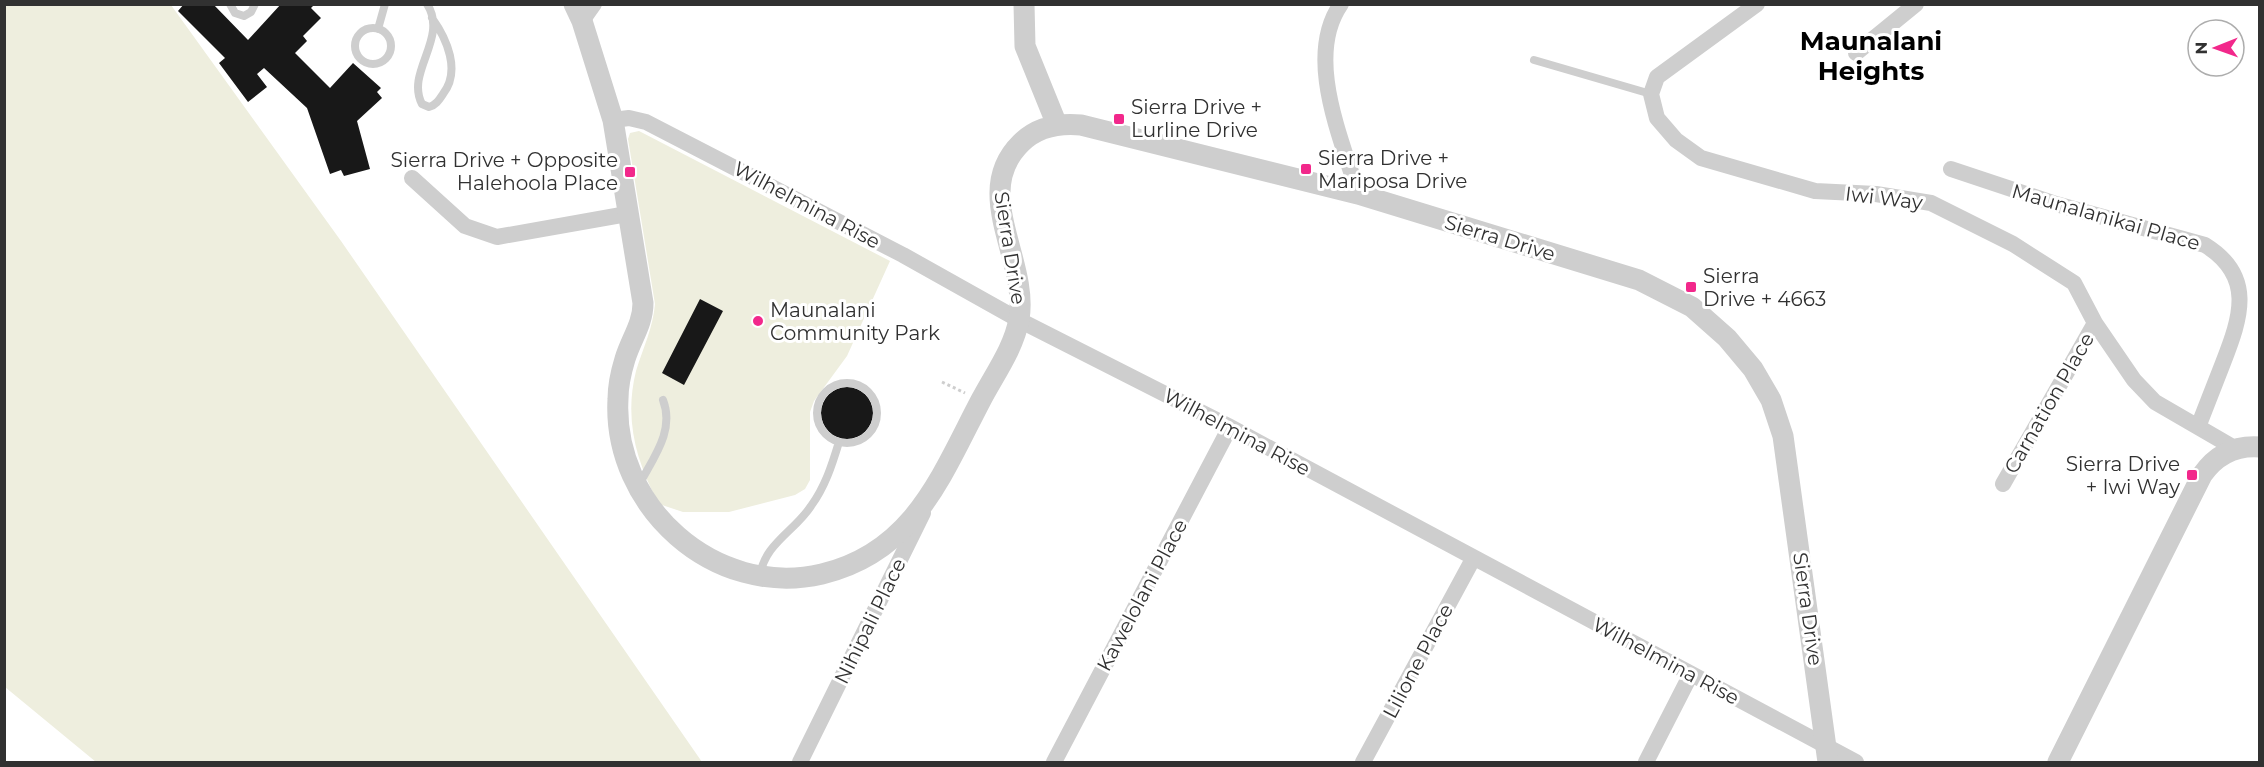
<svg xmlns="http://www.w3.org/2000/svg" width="2264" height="767" font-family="Montserrat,sans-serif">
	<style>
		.green { fill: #eeeede }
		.building { fill: #181818 }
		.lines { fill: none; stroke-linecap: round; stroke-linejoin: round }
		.path { stroke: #cecece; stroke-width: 3; stroke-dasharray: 3 3; stroke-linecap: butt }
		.service { stroke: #cecece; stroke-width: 8 }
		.minor { stroke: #cecece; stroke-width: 16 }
		.tertiary { stroke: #cecece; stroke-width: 21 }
		.poi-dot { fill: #f2288b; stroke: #fff; stroke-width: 2 }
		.labels { text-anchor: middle; stroke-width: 6; stroke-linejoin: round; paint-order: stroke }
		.poi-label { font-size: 20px; fill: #313131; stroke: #fff; text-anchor: start }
		.street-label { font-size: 20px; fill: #313131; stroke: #fff }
		.district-label { font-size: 26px; font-weight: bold; fill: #000; stroke: #fff }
	</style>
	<rect width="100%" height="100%" fill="#fff"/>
	<!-- green -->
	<path class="green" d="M4,5H171L341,241L702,762H96L5,687Z
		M639,131L890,261L847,356L814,401L810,412V480L805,489L795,495L729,512H683L659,504C636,462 624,419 636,371C643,348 653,328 655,304L628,139L630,133Z"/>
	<!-- building -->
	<path class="building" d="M184,4H213L248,40L281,4H315L311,8L321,18L303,36L307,41L295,53L330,88L353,63L381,88L377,92L382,98L357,121L370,169L344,176L341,170L330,174L307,108L264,68L257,74L267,87L248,102L219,63L225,58L178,11Z
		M700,299L723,311L684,385L662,373Z
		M821 413a26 26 0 1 1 52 0a26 26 0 1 1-52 0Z"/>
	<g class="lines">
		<!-- path -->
		<path class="path" d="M942,382L965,393"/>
		<!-- service -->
		<path class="service" d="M230,4L235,13L244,16L251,12L255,4
			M427,4C449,38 405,72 422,104L429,107C436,105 439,100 443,94C461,71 447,39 432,18
			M355 46a18 18 0 1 1 36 0a18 18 0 1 1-36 0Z
			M378,29L385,4
			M1534,60L1651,94
			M817 413a30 30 0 1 1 60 0a30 30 0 1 1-60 0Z
			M639,485C653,458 675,431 663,400
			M760,576C764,544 795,531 811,506C825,487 832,465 839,442"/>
		<!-- minor -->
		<path class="minor" d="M1341,4C1304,57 1342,139 1358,194
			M1757,4L1657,77L1651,94L1657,118L1676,140L1701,158L1815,191L1876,194L1931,203L2013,244L2074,283L2095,323L2134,380L2155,402L2236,449
			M582,21L594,4
			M1856,53L1916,4
			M613,120L629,118L646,122L903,255L1019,320L1230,427L1856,762
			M1951,169L2056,204L2205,245C2255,276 2241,317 2223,363C2215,384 2206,406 2198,427
			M412,178L465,226L497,237L627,214
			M2003,484L2095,323
			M800,762L923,513
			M1054,762L1230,427
			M1363,762L1473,559
			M1646,762L1691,674"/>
		<!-- tertiary -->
		<path class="tertiary" d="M574,4L582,21L613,120L643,303C643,324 631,339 625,359C621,372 618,386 618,399C612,506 714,599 822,574C914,552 941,476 981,400C994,375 1014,348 1019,319C1029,260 970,193 1021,143C1038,126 1059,123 1081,125L1358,194L1639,280L1692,307L1727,338L1753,369L1771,400L1783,436L1828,762
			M1024,4L1025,46L1057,125
			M2058,762L2202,475C2216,455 2235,445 2260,447"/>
	</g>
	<!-- markers -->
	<g class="poi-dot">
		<rect x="1113" y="113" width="12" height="12" rx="3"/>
		<rect x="1300" y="163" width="12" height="12" rx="3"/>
		<rect x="624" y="166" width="12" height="12" rx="3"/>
		<rect x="1685" y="281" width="12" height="12" rx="3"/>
		<circle cx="758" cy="321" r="6"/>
		<rect x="2186" y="469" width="12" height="12" rx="3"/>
	</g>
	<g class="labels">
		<!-- poi labels -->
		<g class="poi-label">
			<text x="1131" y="114">Sierra Drive +<tspan x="1131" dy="23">Lurline Drive</tspan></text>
			<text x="1318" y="165">Sierra Drive +<tspan x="1318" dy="23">Mariposa Drive</tspan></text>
			<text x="618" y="167" text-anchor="end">Sierra Drive + Opposite<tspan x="618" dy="23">Halehoola Place</tspan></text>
			<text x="1703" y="283">Sierra<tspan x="1703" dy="23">Drive + 4663</tspan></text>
			<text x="770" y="317">Maunalani<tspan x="770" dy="23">Community Park</tspan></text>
			<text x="2180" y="471" text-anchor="end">Sierra Drive<tspan x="2180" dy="23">+ Iwi Way</tspan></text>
		</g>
		<!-- street labels -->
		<g class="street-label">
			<text transform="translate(1884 198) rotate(7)" y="7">Iwi Way</text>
			<text transform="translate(807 205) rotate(28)" y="7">Wilhelmina Rise</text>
			<text transform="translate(2106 217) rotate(16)" y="7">Maunalanikai Place</text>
			<text transform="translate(1500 238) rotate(17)" y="7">Sierra Drive</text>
			<text transform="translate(1010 248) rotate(81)" y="7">Sierra Drive</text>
			<text transform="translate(2049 403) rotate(-60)" y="7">Carnation Place</text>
			<text transform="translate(1237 432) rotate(28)" y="7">Wilhelmina Rise</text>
			<text transform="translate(1142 595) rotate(-62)" y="7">Kawelolani Place</text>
			<text transform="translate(1808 609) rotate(82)" y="7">Sierra Drive</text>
			<text transform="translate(870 621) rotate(-64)" y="7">Nihipali Place</text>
			<text transform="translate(1418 661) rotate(-62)" y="7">Lilione Place</text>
			<text transform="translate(1666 661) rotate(28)" y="7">Wilhelmina Rise</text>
		</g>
		<!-- district labels -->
		<g class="district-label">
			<text x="1871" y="50">Maunalani<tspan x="1871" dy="30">Heights</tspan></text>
		</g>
	</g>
	<!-- border -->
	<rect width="2264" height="767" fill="none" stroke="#313131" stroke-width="12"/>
	<!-- north arrow -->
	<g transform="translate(2216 48) rotate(269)"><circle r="28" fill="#ffffff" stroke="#adadad" stroke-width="1.5"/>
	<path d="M0-4.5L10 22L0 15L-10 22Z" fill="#f2288b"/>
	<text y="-9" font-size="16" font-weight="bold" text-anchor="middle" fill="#313131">N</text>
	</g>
</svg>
